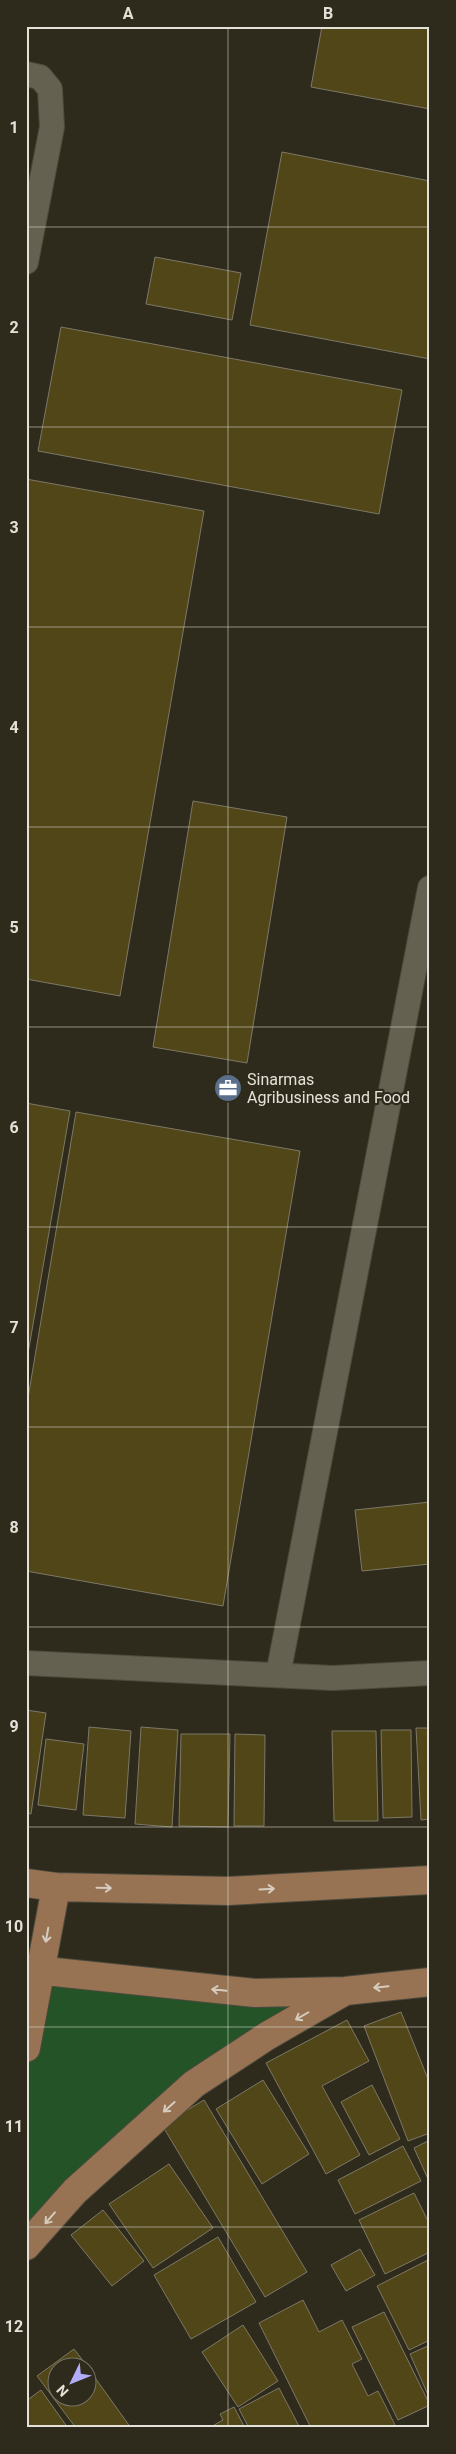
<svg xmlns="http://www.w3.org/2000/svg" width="456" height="2454" font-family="Roboto,sans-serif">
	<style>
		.green { fill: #235326 }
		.building { fill: #514618; stroke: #7d7867 }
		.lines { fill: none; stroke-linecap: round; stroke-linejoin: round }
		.lane-casing { stroke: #4c4a3d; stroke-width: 26 }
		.primary-casing { stroke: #4c4a3d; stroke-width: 30 }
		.lane { stroke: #656150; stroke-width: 24 }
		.primary { stroke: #977354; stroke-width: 28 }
		.oneway { stroke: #d5ccbe }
		.grid { fill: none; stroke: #e4e2d8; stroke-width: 1; stroke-opacity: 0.55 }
		.labels { text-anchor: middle; stroke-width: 4.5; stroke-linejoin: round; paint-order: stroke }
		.poi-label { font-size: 16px; fill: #e4e2d8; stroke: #2f2b1c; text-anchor: start }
		.neatline { fill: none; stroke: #e4e2d8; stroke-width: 2 }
		.grid-label { font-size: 16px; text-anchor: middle; font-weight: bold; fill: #e4e2d8 }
	</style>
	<rect width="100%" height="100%" fill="#2f2b1c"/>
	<!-- green -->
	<path class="green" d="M41,1971L345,1991L267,2036L26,2242V2048Z"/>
	<!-- building -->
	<path class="building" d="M322,26H430V109L311,87Z
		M282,152L430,181V359L250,325Z
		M155,257L241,273L232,320L146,304Z
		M61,327L402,390L379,514L38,451Z
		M26,479L204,511L120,996L26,979Z
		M193,801L287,817L247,1063L153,1047Z
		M26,1103L70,1111L26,1365Z
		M76,1112L300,1151L223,1606L26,1571V1410Z
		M430,1502V1564L362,1571L355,1510Z
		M26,1710L46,1713L31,1814L26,1813Z
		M89,1727L131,1731L125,1818L83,1815Z
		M141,1727L178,1730L172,1827L135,1824Z
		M416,1728H430V1819L421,1820Z
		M381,1730H411L412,1817L383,1818Z
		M332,1731H376L378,1821H334Z
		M181,1734H230L228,1827L179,1826Z
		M235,1734L265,1735L264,1826H234Z
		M46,1739L84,1744L76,1810L38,1805Z
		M401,2012L430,2084V2133L408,2141L364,2026Z
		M347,2020L369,2061L322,2086L360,2155L326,2174L266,2063Z
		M263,2080L309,2154L262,2184L216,2109Z
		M372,2085L400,2139L369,2155L341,2102Z
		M204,2100L307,2272L265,2297L162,2125Z
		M430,2140V2179H428L414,2148Z
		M403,2146L421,2181L355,2214L338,2180Z
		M169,2164L213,2228L153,2268L109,2204Z
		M414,2193L430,2225V2252L385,2274L359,2220Z
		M103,2210L144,2261L112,2286L71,2235Z
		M218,2237L256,2302L191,2339L154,2275Z
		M360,2249L375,2275L346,2291L331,2265Z
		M430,2259V2340L409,2350L377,2286Z
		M303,2300L319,2332L342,2320L362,2359L352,2364L368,2396L378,2391L395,2425L390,2428H311L259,2323Z
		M384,2312L430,2405L398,2420L352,2327Z
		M243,2325L278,2381L238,2407L202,2352Z
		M430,2345V2394L428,2395L410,2354Z
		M74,2349L87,2366H58V2396H88V2368L131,2428H76L37,2376Z
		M279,2388L300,2428H249L239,2409Z
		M41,2390L68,2428H26V2401Z
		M234,2407L245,2428H209L223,2420L220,2414Z"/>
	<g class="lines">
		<!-- lane casing -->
		<g class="lane-casing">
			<path id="lane" d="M26,74L40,77L50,89L52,127L26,262
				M26,1663L333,1678L430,1673
				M278,1675L430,888"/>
		</g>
		<!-- primary casing -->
		<g class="primary-casing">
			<path id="primary" d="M26,1883L56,1887L228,1891L430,1880
				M26,1969L255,1993L345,1991L430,1982
				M26,2048L56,1887
				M26,2246L75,2191L194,2084L267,2036L345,1991"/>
		</g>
		<!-- lane -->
		<use href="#lane" class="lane"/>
		<!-- primary -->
		<use href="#primary" class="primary"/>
	</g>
	<!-- one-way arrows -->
	<defs><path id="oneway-shaft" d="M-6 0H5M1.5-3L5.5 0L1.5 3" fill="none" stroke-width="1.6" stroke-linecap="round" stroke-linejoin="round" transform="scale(1.25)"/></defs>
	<g class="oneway">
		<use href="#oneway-shaft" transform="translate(104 1888) rotate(1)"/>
		<use href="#oneway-shaft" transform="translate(267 1889) rotate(-3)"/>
		<use href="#oneway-shaft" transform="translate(47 1935) rotate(100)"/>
		<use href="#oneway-shaft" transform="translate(381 1987) rotate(174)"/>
		<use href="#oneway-shaft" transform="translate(219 1990) rotate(-174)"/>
		<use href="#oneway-shaft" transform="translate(302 2016) rotate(150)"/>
		<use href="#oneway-shaft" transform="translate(169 2107) rotate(138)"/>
		<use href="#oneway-shaft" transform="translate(50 2218) rotate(131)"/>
	</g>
	<!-- grid -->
	<path class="grid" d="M228,26V2428M26,227H430M26,427H430M26,627H430M26,827H430M26,1027H430M26,1227H430M26,1427H430M26,1627H430M26,1827H430M26,2027H430M26,2227H430"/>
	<!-- icons -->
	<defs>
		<g id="office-disc" transform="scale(1.4375)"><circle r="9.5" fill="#5c6f8a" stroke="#2f2b1c"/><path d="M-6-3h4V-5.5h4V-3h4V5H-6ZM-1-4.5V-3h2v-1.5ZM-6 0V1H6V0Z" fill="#fff"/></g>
	</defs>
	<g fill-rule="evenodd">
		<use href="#office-disc" x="228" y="1088"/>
	</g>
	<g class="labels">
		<!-- poi labels -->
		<g class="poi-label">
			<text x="247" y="1085">Sinarmas<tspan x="247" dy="18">Agribusiness and Food</tspan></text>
		</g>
	</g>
	<!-- border -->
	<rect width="456" height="2454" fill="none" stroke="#2f2b1c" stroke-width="55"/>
	<!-- north arrow -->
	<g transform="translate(72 2382) rotate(227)"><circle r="24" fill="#2f2b1c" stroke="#777467"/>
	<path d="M0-4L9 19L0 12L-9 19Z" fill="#b2adf9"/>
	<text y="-8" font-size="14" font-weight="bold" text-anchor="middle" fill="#e4e2d8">N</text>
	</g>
	<rect x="28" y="28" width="400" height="2398" class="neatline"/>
	<g class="grid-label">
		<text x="128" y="19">A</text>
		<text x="328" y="19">B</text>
		<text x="14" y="133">1</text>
		<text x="14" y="333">2</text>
		<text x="14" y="533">3</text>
		<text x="14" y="733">4</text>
		<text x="14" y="933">5</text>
		<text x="14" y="1133">6</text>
		<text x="14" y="1333">7</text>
		<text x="14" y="1533">8</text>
		<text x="14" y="1732">9</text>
		<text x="14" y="1932">10</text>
		<text x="14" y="2132">11</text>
		<text x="14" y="2332">12</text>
	</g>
</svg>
